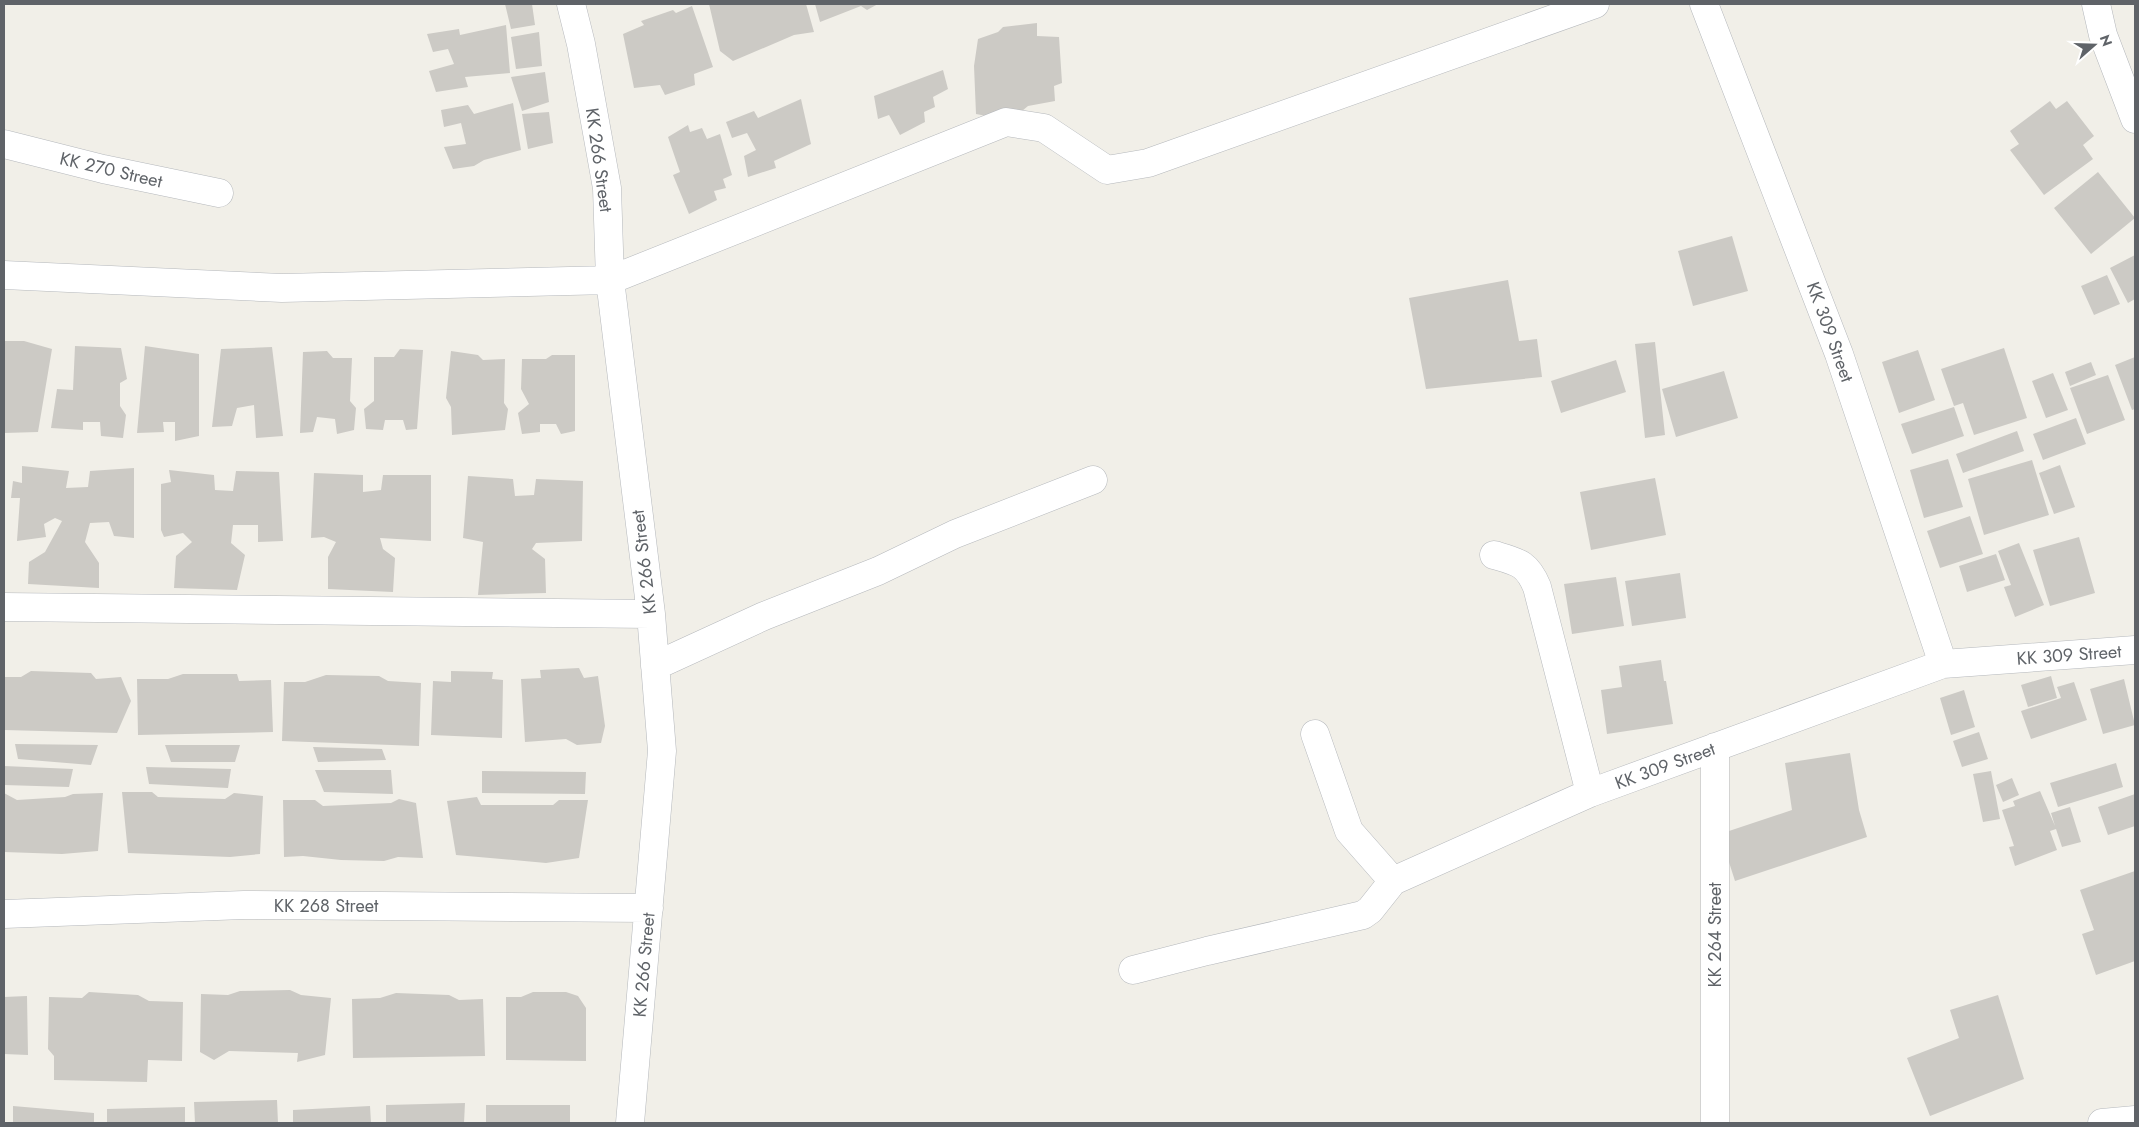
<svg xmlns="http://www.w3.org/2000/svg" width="2139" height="1127" font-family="Jost,sans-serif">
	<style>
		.building { fill: #cccac5 }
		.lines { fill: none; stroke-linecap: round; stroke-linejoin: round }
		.minor-casing { stroke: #b5b8bc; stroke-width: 29 }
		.minor { stroke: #fff; stroke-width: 28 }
		.labels { text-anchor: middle; stroke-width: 4; stroke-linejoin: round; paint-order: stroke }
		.street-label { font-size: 18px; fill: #5f6368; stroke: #fff }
	</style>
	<rect width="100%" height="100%" fill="#f1efe8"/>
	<!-- building -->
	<path class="building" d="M505,4H532L535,25L511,29Z
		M709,4H806L814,32L794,35L733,61L720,51Z
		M815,4H878L867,10L861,6L820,22Z
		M692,6L713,67L694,74L695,85L665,95L660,85L634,88L623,34L644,25L641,21L673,10L676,13Z
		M1037,23V36L1059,37L1062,83L1054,86L1055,101L1028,106L1022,111L992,117L976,114L974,66L978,39L998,32L1003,27Z
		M506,25L510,73L465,77L468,87L436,92L429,71L454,64L448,49L433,52L427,34L459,29L460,35Z
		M539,32L542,66L516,69L511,37Z
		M943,70L948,89L933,97L935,107L924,112L925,122L900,135L889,115L878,119L874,96Z
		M545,72L549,102L522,111L511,77Z
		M801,99L811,144L774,161L776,168L748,177L744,156L756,150L747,133L732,138L726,122L754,111L758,118Z
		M2050,101L2056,109L2067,101L2094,136L2083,145L2093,159L2044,195L2010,150L2019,144L2010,131Z
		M513,103L521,150L484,160L474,166L453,169L444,147L466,144L461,123L444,127L441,110L468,105L474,114Z
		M549,112L553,143L528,149L522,114Z
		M688,125L690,132L702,128L707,139L720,134L732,175L723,179L726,188L714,191L717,200L689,214L673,175L680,172L668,137Z
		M2098,172L2135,218L2091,254L2054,208Z
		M1732,236L1748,291L1693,306L1678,251Z
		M2135,255V299L2128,303L2110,268Z
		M2107,275L2120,304L2094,315L2081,286Z
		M1508,280L1519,341L1537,339L1542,377L1426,389L1409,298Z
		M4,341H24L52,349L38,432L4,433Z
		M1655,342L1665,435L1645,438L1635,344Z
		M75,346L121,348L127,379L120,383V406L126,415L123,438L101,436L100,422H83V430L51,428L57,389L73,390Z
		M145,346L199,354V436L175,441V422H163L164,432L137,433Z
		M272,347L283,436L256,438L254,405L237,408L232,426L212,427L221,349Z
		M2004,348L2027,418L1974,435L1963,403L1954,406L1941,369Z
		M400,349L423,350L417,429L406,430L403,420H385L383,430L366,429L364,409L374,401V357H394Z
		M1918,350L1935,400L1899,413L1882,362Z
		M327,351L333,358H352L350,401L356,408L354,430L337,434L335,419L317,417L313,432L300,433L303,352Z
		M451,351L478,355L483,360L505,359L504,403L508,409L505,430L452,435L451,407L446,398Z
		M552,355H575V431L561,434L556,424H540V432L522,434L518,413L529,404L521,389L522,359H546Z
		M2135,357V409L2132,410L2115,365Z
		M1616,360L1626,392L1561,413L1551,381Z
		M2091,362L2096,375L2070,386L2065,372Z
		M1724,371L1738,418L1676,437L1662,389Z
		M2053,373L2068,410L2046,418L2032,381Z
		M2108,375L2125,420L2087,434L2070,388Z
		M1954,407L1964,436L1912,454L1901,424Z
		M2076,418L2086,444L2043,460L2033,434Z
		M2017,431L2024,451L1963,473L1956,454Z
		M1948,459L1963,507L1924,518L1910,470Z
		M2032,460L2049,515L1984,535L1968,479Z
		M2060,465L2075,507L2054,514L2039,473Z
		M22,466L69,471L66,488L88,487L90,471L134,468V538L114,536L109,522L90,523L85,542L99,563V588L28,584L29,562L45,552L62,521L55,518L44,524L46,537L17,541L20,498H11L13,481L22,483Z
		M169,470L214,475L215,490L233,491L236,471L279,472L283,541L258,542V525H233L231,543L245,555L237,590L174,588L176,556L192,542L183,533L164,537L161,530V484L171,482Z
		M314,473L363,475V492L381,490L383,475H431V541L380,538L383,549L395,558L393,592L328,589V557L336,542L324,537L311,538Z
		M468,476L513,479L515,496L534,495L536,479L583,481L582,541L536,543L532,549L545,559L546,593L478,595L483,542L463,538Z
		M1655,478L1666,535L1591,550L1580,492Z
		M1970,516L1983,554L1940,568L1927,531Z
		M2079,537L2095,593L2050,606L2033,550Z
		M2019,543L2044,605L2015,617L2004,587L2011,585L1998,551Z
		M1996,554L2005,580L1967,592L1959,566Z
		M1680,573L1686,618L1632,626L1625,581Z
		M1616,577L1624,626L1572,634L1564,584Z
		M1661,660L1664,681H1666L1673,724L1607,734L1601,690L1622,687L1619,666Z
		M579,668L584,678L598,676L605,726L601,743L577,745L566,739L525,742L521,679L541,678L540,670Z
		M31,671L91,673L96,679L121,677L131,701L117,733L4,730V677H21Z
		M451,671L493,672L492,679L503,680L502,738L431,735L433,681L451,682Z
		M183,674H237L239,681L271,680L273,732L138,735L137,679H168Z
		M326,675L379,676L388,681L421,683L419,746L282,741L284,682H305Z
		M2051,676L2057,698L2028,707L2021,685Z
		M2124,679L2135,725L2103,734L2090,689Z
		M2074,682L2087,720L2031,739L2021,711L2061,698L2057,687Z
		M1964,690L1975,727L1951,735L1940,698Z
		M1979,732L1988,759L1962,767L1953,741Z
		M15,744L98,745L91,765L18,759Z
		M165,745H240L235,762H171Z
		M313,747L382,749L386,760L318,762Z
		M1850,753L1859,810L1867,837L1735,881L1720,834L1792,810L1785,763Z
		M2116,763L2123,787L2058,807L2050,783Z
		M4,766L73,769L69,787L4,785Z
		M146,767L231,769L228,788L149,784Z
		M315,770H391L393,794L324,792Z
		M482,771L586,772L585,794L482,793Z
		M1991,771L2000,819L1983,822L1973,774Z
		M2012,778L2019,795L2003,802L1996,785Z
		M2040,791L2055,826L2051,813L2070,807L2081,842L2062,847L2056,829L2050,831L2057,850L2015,866L2009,847L2014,846L2002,810L2015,806L2013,801Z
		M122,792H152L158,797L225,799L234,793L263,796L260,854L230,857L128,853Z
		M4,793L17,800L65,797L73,794L103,793L98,851L62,854L4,852Z
		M2135,794V826L2108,835L2098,807Z
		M477,797L481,805H553L559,800H588L579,858L546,863L456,855L447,801Z
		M399,799L416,803L423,858L398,857L384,861L341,860L303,856L284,857L283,800H315L323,806L391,803Z
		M2135,871V961L2096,975L2082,934L2094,930L2080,890Z
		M290,990L301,995L331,998L325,1055L297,1062L298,1053L229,1051L214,1060L200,1052L201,994L228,995L240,991Z
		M89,992L138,995L149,1001L183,1002L182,1061L148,1060L147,1082L54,1080V1056L48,1049L49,997L82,998Z
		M533,992H566L578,996L586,1008V1061L506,1060V997H521Z
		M396,993L449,995L459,1000L483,999L485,1056L353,1058L352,999L380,998Z
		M1998,995L2024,1079L1930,1116L1907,1058L1959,1038L1950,1010Z
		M27,996L28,1055L4,1054V997Z
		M277,1100L278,1123H195L194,1102Z
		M465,1103L464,1123H386V1105Z
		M486,1105H570V1123H486Z
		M13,1106L94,1113V1123H13Z
		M370,1106L371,1123H293V1110Z
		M185,1107V1123H107V1109Z"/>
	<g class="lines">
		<!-- minor casing -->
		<g class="minor-casing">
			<path id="minor" d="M571,4L581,44L607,188L610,280L651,614L662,751L630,1123
				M2096,4L2103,35L2135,119
				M4,144L103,169L219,193
				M4,275L282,288L610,280L1006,122L1044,128L1107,170L1148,163L1595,4
				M1494,555C1518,562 1527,563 1537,587L1590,793
				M4,607L651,614
				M1943,664L2135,650
				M655,666L764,616L878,571L955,534L1093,480
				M1715,747V1123
				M1393,881L1590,793L1943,664L1839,354L1704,4
				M4,914L244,905L649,908
				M1133,970L1207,951L1363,915L1370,910L1393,881L1349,831L1315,734
				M2102,1123L2135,1120"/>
		</g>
		<!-- minor -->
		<use href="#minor" class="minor"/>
	</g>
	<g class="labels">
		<!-- street labels -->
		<g class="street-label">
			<text transform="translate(599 160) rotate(82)" y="6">KK 266 Street</text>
			<text transform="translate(111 170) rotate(13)" y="6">KK 270 Street</text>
			<text transform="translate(1830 332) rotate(70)" y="6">KK 309 Street</text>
			<text transform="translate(644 562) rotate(-97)" y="6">KK 266 Street</text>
			<text transform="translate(2069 655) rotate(-4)" y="6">KK 309 Street</text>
			<text transform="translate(1665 766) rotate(-20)" y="6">KK 309 Street</text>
			<text x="326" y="912">KK 268 Street</text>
			<text transform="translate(1715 935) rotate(-90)" y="6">KK 264 Street</text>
			<text transform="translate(644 965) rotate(-85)" y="6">KK 266 Street</text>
		</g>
	</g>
	<!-- border -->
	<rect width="2139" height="1127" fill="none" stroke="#5f6368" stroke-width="10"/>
	<!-- north arrow -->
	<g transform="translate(2094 45) rotate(70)" stroke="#ffffff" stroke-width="4" paint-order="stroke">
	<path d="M0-4L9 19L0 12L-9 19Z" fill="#5f6368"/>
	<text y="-8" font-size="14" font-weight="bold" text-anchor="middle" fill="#5f6368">N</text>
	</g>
</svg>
